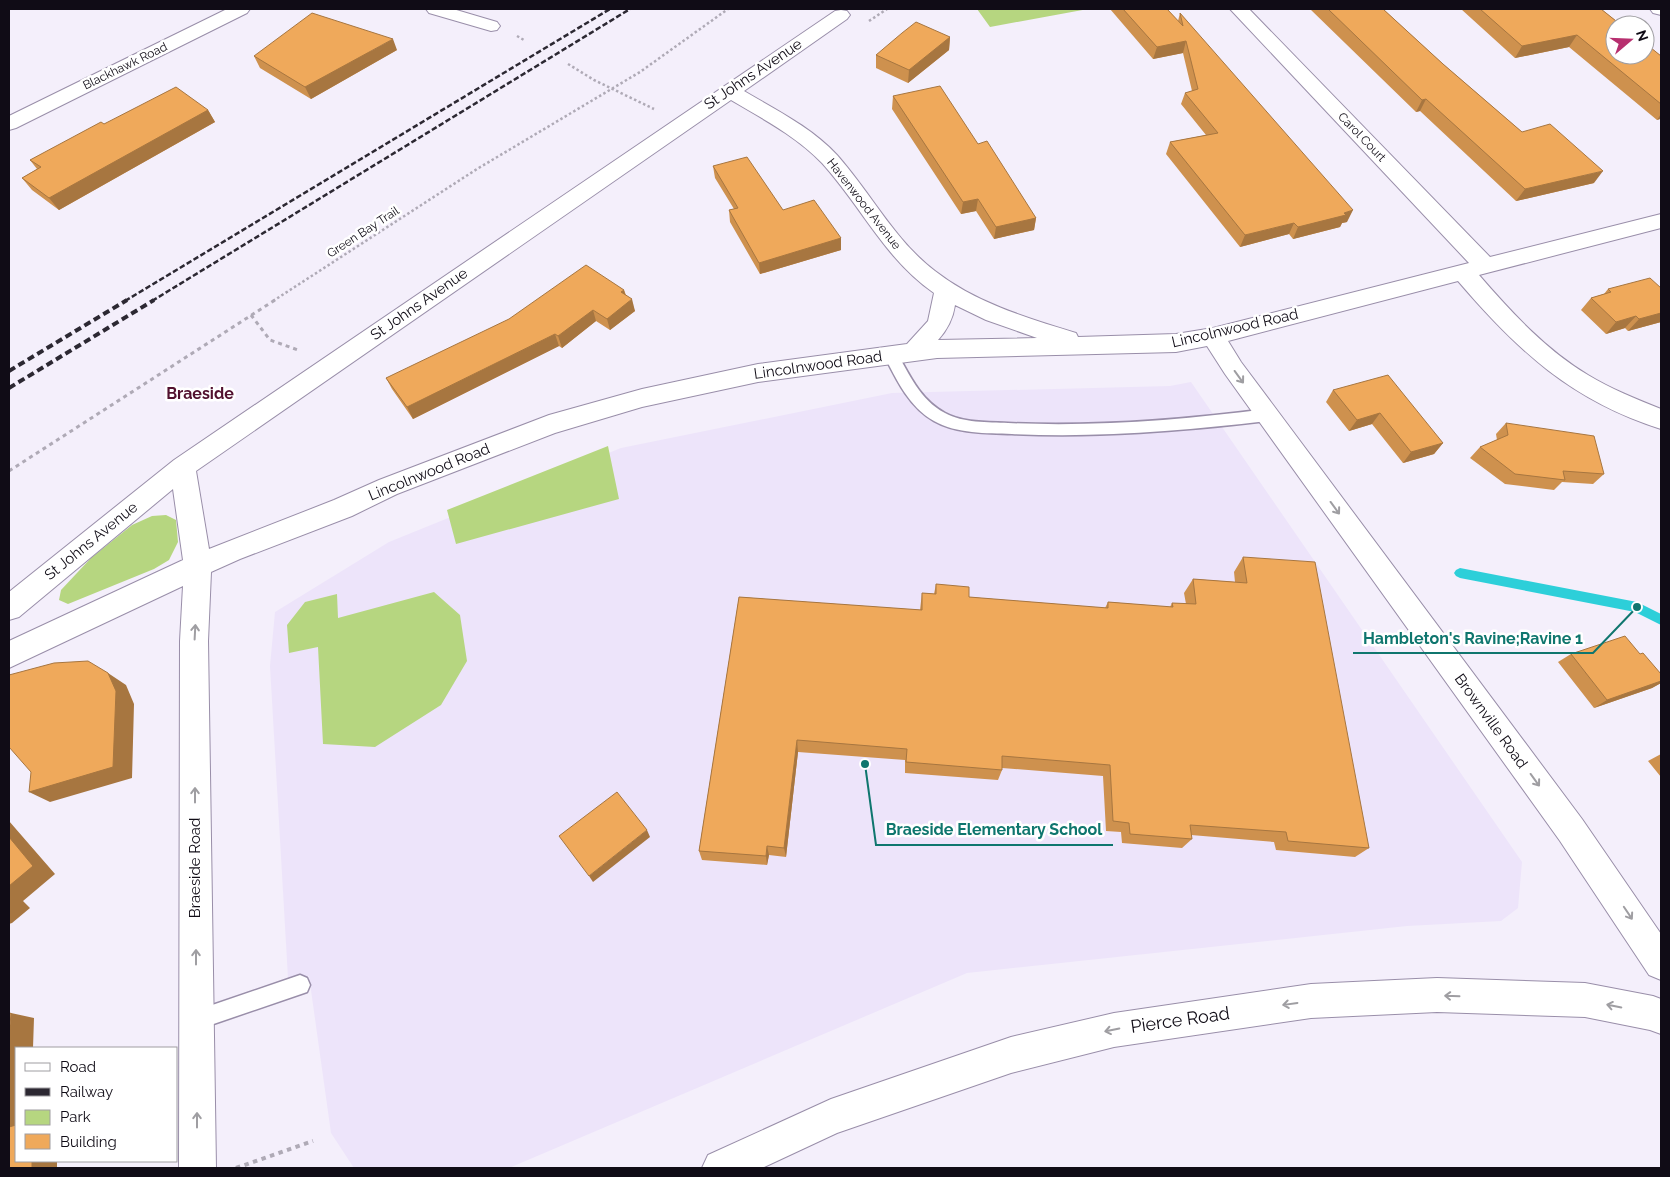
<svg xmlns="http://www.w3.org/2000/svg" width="1670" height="1177" font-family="Raleway,sans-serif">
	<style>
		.built { fill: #ede4fa }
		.green { fill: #b6d680 }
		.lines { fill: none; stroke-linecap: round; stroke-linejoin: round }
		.stream { fill: #2dcfd9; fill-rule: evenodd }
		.lane-casing { stroke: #998ea9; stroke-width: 3 }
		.street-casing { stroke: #998ea9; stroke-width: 2 }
		.path-far2 { stroke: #afaab6; stroke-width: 2.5; stroke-dasharray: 2.5 2.5; stroke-linecap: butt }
		.path-far1 { stroke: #afaab6; stroke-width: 3; stroke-dasharray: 4 4; stroke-linecap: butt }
		.path { stroke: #afaab6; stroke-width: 4; stroke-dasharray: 4.5 4.5; stroke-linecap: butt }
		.lane { fill: #fff; fill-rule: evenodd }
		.street { fill: #fff; fill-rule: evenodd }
		.rail-far1 { stroke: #2c2832; stroke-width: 2.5; stroke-dasharray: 5.5 2.5; stroke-linecap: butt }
		.rail { stroke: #2c2832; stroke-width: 4; stroke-dasharray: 7 4; stroke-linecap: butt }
		.wall { fill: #ce914e }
		.shaded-wall { fill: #a77640 }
		.building { fill: #efa95b; stroke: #a77640 }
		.oneway { stroke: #9f9ea2 }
		.labels { text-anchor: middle; stroke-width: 5; stroke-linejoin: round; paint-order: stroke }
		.far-street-label { font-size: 12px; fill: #100c16; stroke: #fff }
		.street-label { font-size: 15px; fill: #100c16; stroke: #fff }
		.neighbourhood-label { font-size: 16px; font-weight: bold; fill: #52112f; stroke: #fff }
		.near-street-label { font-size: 18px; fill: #100c16; stroke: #fff }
		.leader { fill: none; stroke: #0f766e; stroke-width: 2 }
		.callout-dot { fill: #0f766e; stroke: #fff; stroke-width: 2 }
		.callout-label { font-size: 16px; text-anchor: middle; font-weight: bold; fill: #0f766e; stroke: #fff; stroke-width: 5; stroke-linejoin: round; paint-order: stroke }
	</style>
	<rect width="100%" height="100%" fill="#f4effb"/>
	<!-- built -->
	<path class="built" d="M1191,382L1522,862L1518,908L1501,921L1407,926L967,973L509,1168H354L331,1133L309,976L288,978L270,666L275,612L389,542L621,448L892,393L1170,386Z"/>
	<!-- green -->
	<path class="green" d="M977,9H1088L990,27Z
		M608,446L619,499L456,544L447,510Z
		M166,515L176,520L178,542L169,560L154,569L68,604L59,600L61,590L91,558L132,525L152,516Z
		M434,592L460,615L467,661L441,705L375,747L323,744L318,647L289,653L287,625L305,602L337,594L338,618Z"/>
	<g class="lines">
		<!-- stream -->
		<path class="stream" d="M1460,568L1637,602L1661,614V625L1635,612L1460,578L1456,576L1454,573L1456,570Z"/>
		<!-- lane casing -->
		<g class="lane-casing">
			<path id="lane" d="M891,350L896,351C909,374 920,400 945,413C963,423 988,422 1008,423C1095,427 1181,420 1267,409L1272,411L1274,415L1272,419L1267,421C1182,431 1098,438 1012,434C986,433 957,434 934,421C909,407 896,379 884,355L886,351Z
				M300,975L307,978L310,985L307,992L196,1030L189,1027L186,1020L189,1013Z"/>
		</g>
		<!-- street casing -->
		<g class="street-casing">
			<path id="street" d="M227,9H250L247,13L16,128L9,130V116Z
				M426,9H453L497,22L500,26L497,30L491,31L429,13Z
				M1230,9H1249L1490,257L1661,214V228L1479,275C1511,312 1546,350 1588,375C1611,389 1636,399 1661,409V429C1571,400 1518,351 1458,281L1228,341L1241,362L1582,819L1661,934V980L1649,975L1560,841L1225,374L1207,346L1176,352L937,358L758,382L642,407L555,433L397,494L352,516L240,559L211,572L208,641L216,1168H179L180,641L183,586L9,668V641L183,560L173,489L19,617L9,620V592L174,460L835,11L841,10L847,11L850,15L847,19L744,91C776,110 811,127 837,155C871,193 894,240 935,271C976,303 1027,318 1076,333L1078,337L1176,334L1213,328L1469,263ZM731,100C763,119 796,136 822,163C862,207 884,258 934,293L928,321L907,344L758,364L642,389L549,415L379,480L334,500L209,549L196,471ZM955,305L986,320L1037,338L938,340C947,330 953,319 955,305Z
				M1650,9H1661V15L1653,13Z
				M1437,978L1585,983L1653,996L1661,999V1034L1650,1030L1585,1017L1437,1012L1311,1018L1114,1047L1011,1073L837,1133L762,1168H702L708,1155L831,1099L1011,1037L1114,1013L1311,984Z"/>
		</g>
		<!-- path-far2 -->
		<path class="path-far2" d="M869,21L887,9
			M517,36L524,40
			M568,64L594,80L654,109
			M273,301L477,169L640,72L728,9"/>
		<!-- path-far1 -->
		<path class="path-far1" d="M251,315L270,340L298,350
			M9,471L275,300"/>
		<!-- path -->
		<path class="path" d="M236,1168L313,1141"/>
		<!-- lane -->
		<use href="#lane" class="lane"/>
		<!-- street -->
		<use href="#street" class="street"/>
		<!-- rail-far1 -->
		<path class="rail-far1" d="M125,301L610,9
			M152,301L630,9"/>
		<!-- rail -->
		<path class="rail" d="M9,371L127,300
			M9,388L154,300"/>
	</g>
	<!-- wall -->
	<path class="wall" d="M1110,9H1167L1178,21L1180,13L1347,222L1342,223L1340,227L1293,239L1289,234L1240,247L1166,154L1170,142L1206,135L1181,104L1185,93L1192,91L1183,53L1153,59Z
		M1310,9H1383L1443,64L1522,132L1594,183L1516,201L1420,111L1416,112Z
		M1461,9H1601L1661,56V120L1660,119L1657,120L1569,47L1515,58Z
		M950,37L949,50L908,83L876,68V55Z
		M397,50L311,99L260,68L254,56Z
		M893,96L978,144L1036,218L1034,230L994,239L976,211L961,214L892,109Z
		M208,110L215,122L59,210L32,190L22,178L37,169L30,160L104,124Z
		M713,166L783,210L841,238V250L760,274L730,222L729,210L734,209L715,178Z
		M1661,288V322L1628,331L1625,328L1606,334L1581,310L1591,298L1604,294L1608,289Z
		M624,290L626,295L635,311L610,330L596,321L562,348L559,346L413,419L392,389L386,378Z
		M1333,390L1443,443L1434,454L1403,463L1372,424L1349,431L1326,402Z
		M1506,423L1604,474L1593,484L1562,482L1554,490L1505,484L1470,458L1480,447L1497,440L1496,434Z
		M1243,557L1369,848L1355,857L1276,850L1274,842L1191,835L1192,839L1182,848L1122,843L1121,832L1106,831L1103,776L1002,768V770L998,780L905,773V760L798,752L786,857L769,855L767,865L702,860L699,851L739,597L920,610L922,593L934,594L936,584L969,597L1105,608L1108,602L1170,607L1172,603L1186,604L1184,593L1193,579L1235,582L1234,572Z
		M1571,654H1640L1661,674V683L1652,688L1594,708L1558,662Z
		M1661,754V777L1648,761Z"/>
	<!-- shaded-wall -->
	<path class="shaded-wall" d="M1577,35L1569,47L1515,58L1522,46Z
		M950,37L949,50L908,83L909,70Z
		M393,39L397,50L311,99L305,87Z
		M1186,41L1183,53L1153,59L1157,47Z
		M1426,99L1420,111L1416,112L1422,100Z
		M208,110L215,122L59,210L49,198Z
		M1661,114V117L1660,119L1657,120Z
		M1603,171L1594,183L1516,201L1525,189Z
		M978,199L976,211L961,214L963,202Z
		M1353,210L1347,222L1342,223L1340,227L1293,239L1298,227Z
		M1036,218L1034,230L994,239L996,227Z
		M1294,223L1289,234L1240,247L1245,235Z
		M841,238V250L760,274L759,263Z
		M624,290L627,302L621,292Z
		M632,299L635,311L610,330L607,319Z
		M593,310L596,321L562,348L558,336Z
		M1661,313V322L1628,331L1639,319Z
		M1636,316L1625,328L1606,334L1616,322Z
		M555,334L559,346L413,419L407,407Z
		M1380,413L1372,424L1349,431L1357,420Z
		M1443,443L1434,454L1403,463L1411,452Z
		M108,673L126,685L134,704L132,778L50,802L29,792Z
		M1661,681V683L1652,688L1594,708L1607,700Z
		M797,740L798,752L786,857L784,848Z
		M9,821L55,874L23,901L30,908L12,923L9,924Z
		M647,830L650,837L593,882L589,876Z
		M767,846L769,855L767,865L766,856Z
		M11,1013L34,1018L33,1048H16V1130H9V1038Z
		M32,1161H57V1168H32Z"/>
	<!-- building -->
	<path class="building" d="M1123,9H1167L1183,26L1180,13L1353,210L1344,213L1346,215L1298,227L1294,223L1245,235L1170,142L1218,133L1185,93L1198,89L1186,41L1157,47Z
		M1328,9H1383L1443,64L1522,132L1550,124L1603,171L1525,189L1426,99L1422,100Z
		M1480,9H1601L1621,25H1615V55H1645V43L1661,56V104L1577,35L1522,46Z
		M312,13L393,39L305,87L254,56Z
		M916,22L950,37L909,70L876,55L902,33Z
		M940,86L978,144L987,141L1036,218L996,227L978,199L963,202L893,96Z
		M176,87L208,110L49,198L22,178L41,167L30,160L101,122L104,124Z
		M747,157L783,210L814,200L841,238L759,263L729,210L738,208L713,166Z
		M586,265L624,290L621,292L632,299L607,319L593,310L558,336L555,334L407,407L386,378L509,319Z
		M1650,278L1661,288V313L1639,319L1636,316L1616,322L1591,298L1611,292L1608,289Z
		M1388,375L1443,443L1411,452L1380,413L1357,420L1333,390Z
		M1506,423L1594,436L1604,474L1563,471L1565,480L1515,474L1480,447L1508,435Z
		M1243,557L1315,562L1369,848L1288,841L1286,832L1190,825L1192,839L1130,834L1129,823L1113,821L1110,765L1002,756V770L906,762L907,749L797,740L784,848L767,846L766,856L699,851L739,597L922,610V593L936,594V584L969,587V597L1108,608V602L1173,607L1172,603L1196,604L1193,579L1247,583Z
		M1625,636L1640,654L1643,653L1661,674V681L1607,700L1571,654Z
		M88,661L108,673L116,691L113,767L29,792L31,772L9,747V675L54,663Z
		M617,792L647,830L589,876L559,836Z
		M9,837L33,866L9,886Z
		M11,1013L9,1038V1014Z
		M16,1125V1161H32V1168H9V1127Z"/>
	<!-- one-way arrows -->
	<defs><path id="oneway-shaft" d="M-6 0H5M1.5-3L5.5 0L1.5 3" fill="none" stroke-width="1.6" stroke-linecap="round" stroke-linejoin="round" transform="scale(1.25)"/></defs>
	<g class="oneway">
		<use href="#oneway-shaft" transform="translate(1239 377) rotate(54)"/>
		<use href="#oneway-shaft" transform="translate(1335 508) rotate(54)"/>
		<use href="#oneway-shaft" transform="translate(195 632) rotate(-87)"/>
		<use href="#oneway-shaft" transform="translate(1535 780) rotate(54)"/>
		<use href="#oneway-shaft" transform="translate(195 795) rotate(-90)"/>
		<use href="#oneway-shaft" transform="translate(1628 913) rotate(56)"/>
		<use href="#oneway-shaft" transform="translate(196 957) rotate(-90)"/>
		<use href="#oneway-shaft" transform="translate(1452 996) rotate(-178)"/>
		<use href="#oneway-shaft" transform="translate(1290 1004) rotate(172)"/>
		<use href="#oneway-shaft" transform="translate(1614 1006) rotate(-169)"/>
		<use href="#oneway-shaft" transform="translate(1112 1030) rotate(168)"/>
		<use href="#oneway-shaft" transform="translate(197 1120) rotate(-90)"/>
	</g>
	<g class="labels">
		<!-- far-street labels -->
		<g class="far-street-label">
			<text transform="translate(125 66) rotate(-26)" y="4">Blackhawk Road</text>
			<text transform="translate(1362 137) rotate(46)" y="4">Carol Court</text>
			<text transform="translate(864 204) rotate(52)" y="4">Havenwood Avenue</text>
			<text transform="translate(363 232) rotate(-33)" y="4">Green Bay Trail</text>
		</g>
		<!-- street labels -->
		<g class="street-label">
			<text transform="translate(753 74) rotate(-34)" y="5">St Johns Avenue</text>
			<text transform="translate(419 304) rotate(-35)" y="5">St Johns Avenue</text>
			<text transform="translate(1235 328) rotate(-13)" y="5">Lincolnwood Road</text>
			<text transform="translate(818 365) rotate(-8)" y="5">Lincolnwood Road</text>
			<text transform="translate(429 472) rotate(-22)" y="5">Lincolnwood Road</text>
			<text transform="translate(91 541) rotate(-39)" y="5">St Johns Avenue</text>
			<text transform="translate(1491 721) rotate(54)" y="5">Brownville Road</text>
			<text transform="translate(195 868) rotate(-90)" y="5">Braeside Road</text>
		</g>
		<!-- neighbourhood labels -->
		<g class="neighbourhood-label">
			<text x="200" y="399">Braeside</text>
		</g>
		<!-- near-street labels -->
		<g class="near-street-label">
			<text transform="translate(1180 1020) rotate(-8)" y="6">Pierce Road</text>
		</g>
	</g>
	<!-- callouts -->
	<path class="leader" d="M1637 607L1593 653H1353M865 764L876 845H1113"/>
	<g class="callout-dot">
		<circle cx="1637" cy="607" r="5"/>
		<circle cx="865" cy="764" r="5"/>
	</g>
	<g class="callout-label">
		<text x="1473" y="644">Hambleton's Ravine;Ravine 1</text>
		<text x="994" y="835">Braeside Elementary School</text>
	</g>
	<!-- border -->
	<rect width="1670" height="1177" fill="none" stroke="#100c16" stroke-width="20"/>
	<!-- legend -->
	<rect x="15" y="1047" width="162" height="115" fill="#ffffff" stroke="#9f9ea2"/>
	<rect x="25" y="1063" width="25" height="8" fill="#ffffff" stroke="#9f9ea2"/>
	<text x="60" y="1072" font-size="15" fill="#100c16">Road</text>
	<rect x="25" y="1088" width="25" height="8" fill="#2c2832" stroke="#9f9ea2"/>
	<text x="60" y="1097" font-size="15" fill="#100c16">Railway</text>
	<rect x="25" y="1110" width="25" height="15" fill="#b6d680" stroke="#9f9ea2"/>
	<text x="60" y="1122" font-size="15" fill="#100c16">Park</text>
	<rect x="25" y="1134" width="25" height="15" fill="#efa95b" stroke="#9f9ea2"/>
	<text x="60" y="1147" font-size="15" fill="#100c16">Building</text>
	<!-- north arrow -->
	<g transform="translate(1630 40) rotate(71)"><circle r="24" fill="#ffffff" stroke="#9f9ea2"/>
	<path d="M0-4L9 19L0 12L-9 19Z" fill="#b72f6f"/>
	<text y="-8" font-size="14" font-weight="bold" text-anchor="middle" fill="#100c16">N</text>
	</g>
</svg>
